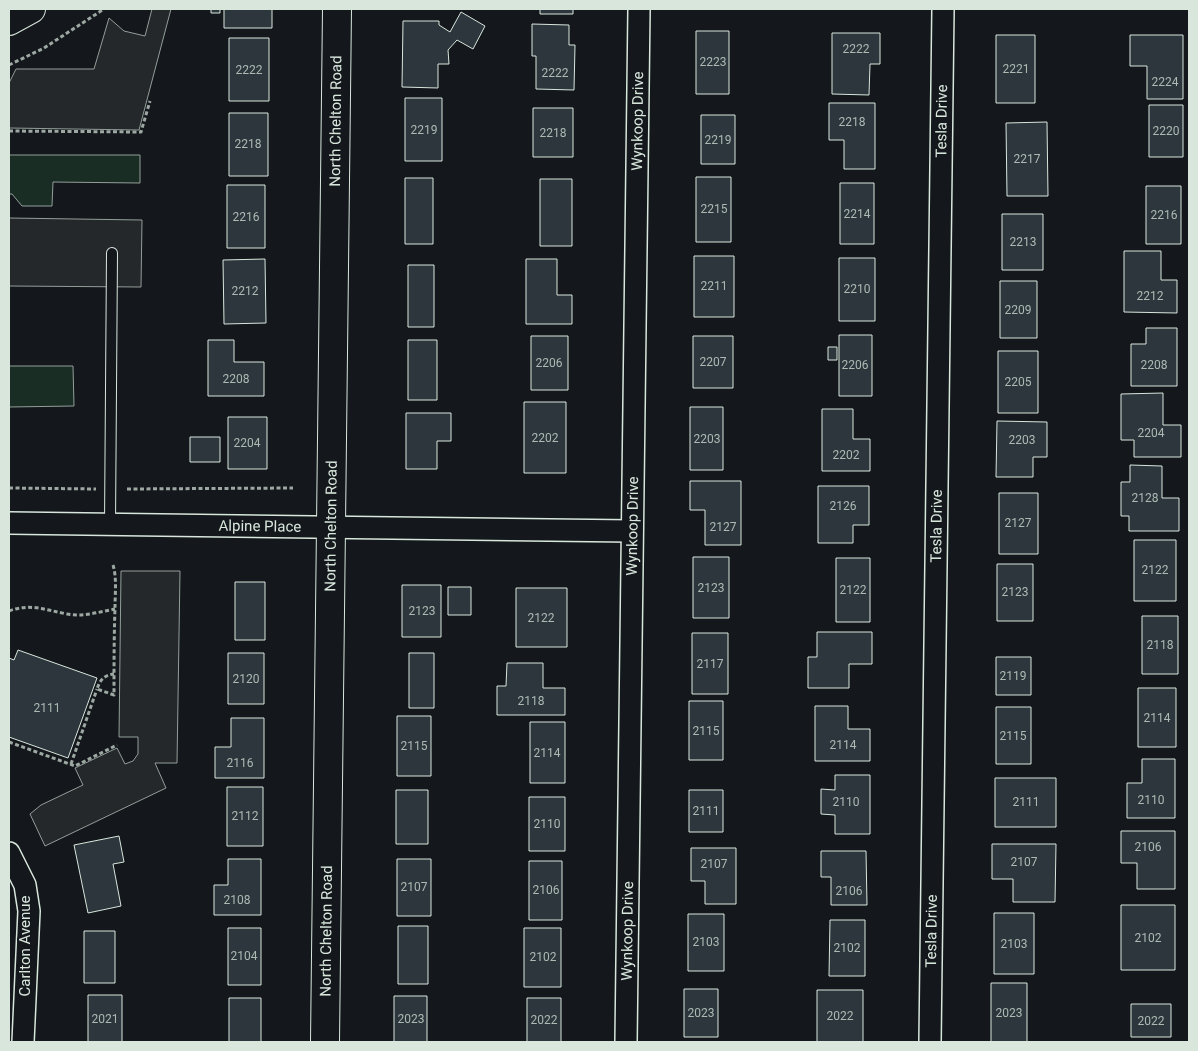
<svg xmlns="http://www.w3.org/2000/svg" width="1198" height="1051" font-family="Roboto,sans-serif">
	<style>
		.green { fill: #1a2d24; stroke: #939e99 }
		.parking { fill: #24282b; stroke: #939e99 }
		.building { fill: #2c363c; stroke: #d8e6dc }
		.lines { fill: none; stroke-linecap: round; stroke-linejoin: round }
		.lane-casing { stroke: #d8e6dc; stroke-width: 12 }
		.street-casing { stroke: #d8e6dc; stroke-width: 24 }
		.secondary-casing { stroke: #d8e6dc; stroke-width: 30 }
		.path { stroke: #9da8a2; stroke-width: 3; stroke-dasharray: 4 2.5; stroke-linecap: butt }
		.lane { stroke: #14181c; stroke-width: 10 }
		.street { stroke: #14181c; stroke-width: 21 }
		.secondary { stroke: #14181c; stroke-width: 28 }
		.labels { text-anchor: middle; stroke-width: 4; stroke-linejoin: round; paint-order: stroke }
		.number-label { font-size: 12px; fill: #adbab4 }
		.street-label { font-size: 15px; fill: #d8e6dc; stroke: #14181c }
	</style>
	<rect width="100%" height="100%" fill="#14181c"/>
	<!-- green -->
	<path class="green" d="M9,155H140V183L53,182L52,206H22L12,194H9Z
		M9,366H73L74,406L9,407Z"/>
	<!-- parking -->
	<path class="parking" d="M152,9H171L139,130L9,128V83L16,69H94L109,18L124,31L145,36Z
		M9,218L142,220L141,287L9,286Z
		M121,571H180L177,763H155L166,788L45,846L30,814L41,805L83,785L75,768L117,748L125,764L133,761L138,754V737H119Z"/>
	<!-- building -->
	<path class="building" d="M211,9H220V13H211Z
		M224,9H272V28H224Z
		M540,9H573V14H540Z
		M461,12L485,26L473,49L457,40L448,50L449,64H438V88L402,87L403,21H439V25L450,32Z
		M532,24L569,25V45H575L574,90L536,89V56H532Z
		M696,31H729V94H696Z
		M832,33H880V64H870L869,95L832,94Z
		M996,35H1035V103H996Z
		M1130,35H1183V99H1147V66H1130Z
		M229,38H269V101H229Z
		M405,98H442V161H405Z
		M829,103H875V169H844V140H829Z
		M1149,105H1183V157H1149Z
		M533,108H573V157H533Z
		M229,113H268V176H229Z
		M701,115H735V164H701Z
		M1047,122L1048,196H1007L1006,123Z
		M696,177H731V242H696Z
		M405,178H433V244H405Z
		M540,179H572V246H540Z
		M840,183H874V244H840Z
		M227,185H265V248H227Z
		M1146,186H1181V244H1146Z
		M1002,214H1043V270H1002Z
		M1124,251H1161V280H1177V313L1124,312Z
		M694,256H734V317H694Z
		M839,258H875V321H839Z
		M265,259L266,323L224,324L223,260Z
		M526,259H557V295H572V324H526Z
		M408,265H434V327H408Z
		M1000,281H1037V338H1000Z
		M1146,328H1177V386H1131V344H1146Z
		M839,335H872V396H839Z
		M531,336H568V390H531Z
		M693,336H733V388H693Z
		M208,340H234V362H264V396H208Z
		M408,340H437V400H408Z
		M828,347H837V360H828Z
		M998,351H1038V413H998Z
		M1163,393V425H1181V457H1134V440H1121V394Z
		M524,402H566V473H524Z
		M690,407H723V470H690Z
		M822,409H853V439H870V471H822Z
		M406,413H451V441H437V469H406Z
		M228,417H267V469H228Z
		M997,421L1047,422V457H1033V477H996Z
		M190,437H220V462H190Z
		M1130,465L1162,466V498H1179V531H1129V516H1121V482H1130Z
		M690,481H741V545H705V510H690Z
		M818,486H869V525H853V543H818Z
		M999,493H1038V554H999Z
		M1134,540H1176V601H1134Z
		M693,557H729V618H693Z
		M836,558H870V622H836Z
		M997,564H1033V621H997Z
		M235,582H265V640H235Z
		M402,585H441V637H402Z
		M448,587H471V615H448Z
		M516,588H567V647H516Z
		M1142,616H1178V674H1142Z
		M817,632H872V664H849V688H808V657H817Z
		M692,633H728V694H692Z
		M18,650L97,678L68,758L9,737V658L14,660Z
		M228,653H264V704H228Z
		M409,653H434V708H409Z
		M996,657H1031V695H996Z
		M507,663H543V688H565V715H497V686H506Z
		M1138,688H1176V747H1138Z
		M689,701H723V760H689Z
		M815,706H848V729H870V761H815Z
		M996,707H1031V764H996Z
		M397,716H431V776H397Z
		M231,718H264V778H215V747H231Z
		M530,722H565V783H530Z
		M1142,759H1175V818H1127V783H1142Z
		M835,775H870V834H835V815L821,814V789L835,790Z
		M995,778H1056V827H995Z
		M227,787H263V846H227Z
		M396,790H428V844H396Z
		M689,790H723V832H689Z
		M529,797H565V851H529Z
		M1121,831H1175V889H1137V863H1121Z
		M119,836L124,862L113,864L121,906L88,913L74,845Z
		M992,844H1056L1055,902H1013V879H992Z
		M691,848H736V904H705V881H691Z
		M821,851H866L867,905H831V877H821Z
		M228,859H261V915H214V885H228Z
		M397,859H431V916H397Z
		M529,861H562V920H529Z
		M1121,905H1175V970H1121Z
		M994,913H1034V974H994Z
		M688,914H724V971H688Z
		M830,920H865V976H829Z
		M398,926H428V984H398Z
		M228,928H261V985H228Z
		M524,928H561V987H524Z
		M84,931H115V983H84Z
		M991,983H1027V1042H991Z
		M684,989H718V1037H684Z
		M817,990H863V1042H817Z
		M88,995H122V1042H88Z
		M394,996H427V1042H394Z
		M229,998H261V1042H229Z
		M527,998H561V1042H527Z
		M1131,1004H1171V1037H1131Z"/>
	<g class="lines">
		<!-- lane casing -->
		<g class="lane-casing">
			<path id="lane" d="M110,524L112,253"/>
		</g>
		<!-- street casing -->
		<g class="street-casing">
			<g id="street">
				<path id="s1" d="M9,523L632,531"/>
				<path d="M9,853L25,885L29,911L23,1042"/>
				<path id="s2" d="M626,1042L639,9"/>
				<path id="s3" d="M930,1042L943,9"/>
			</g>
		</g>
		<!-- secondary casing -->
		<g class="secondary-casing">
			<g id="secondary">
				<path d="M9,21L31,9"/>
				<path id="s4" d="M325,1042L337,9"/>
			</g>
		</g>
		<!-- path -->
		<path class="path" d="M9,65L44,48L104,9
			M9,131L141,132L150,101
			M9,488L96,489
			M127,489L293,488
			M113,565C117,578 115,594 115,608C114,637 114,666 114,695L97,689C100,680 104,675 114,674
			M9,611C30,603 46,610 67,614C83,617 99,612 115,609
			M9,742L75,766L117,745
			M71,764L97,689"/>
		<!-- lane -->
		<use href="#lane" class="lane"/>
		<!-- street -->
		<use href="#street" class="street"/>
		<!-- secondary -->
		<use href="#secondary" class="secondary"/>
	</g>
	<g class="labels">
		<!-- number labels -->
		<g class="number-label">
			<text x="856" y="53">2222</text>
			<text x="713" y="66">2223</text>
			<text x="1016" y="73">2221</text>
			<text x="249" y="74">2222</text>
			<text x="555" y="77">2222</text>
			<text x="1165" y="86">2224</text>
			<text x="852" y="126">2218</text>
			<text x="424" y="134">2219</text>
			<text x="1166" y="135">2220</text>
			<text x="553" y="137">2218</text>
			<text x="718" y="144">2219</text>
			<text x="248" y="148">2218</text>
			<text x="1027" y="163">2217</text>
			<text x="714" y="213">2215</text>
			<text x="857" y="218">2214</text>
			<text x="1164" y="219">2216</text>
			<text x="246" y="221">2216</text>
			<text x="1023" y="246">2213</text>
			<text x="714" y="290">2211</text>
			<text x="857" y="293">2210</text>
			<text x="245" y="295">2212</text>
			<text x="1150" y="300">2212</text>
			<text x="1018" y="314">2209</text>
			<text x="713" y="366">2207</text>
			<text x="549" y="367">2206</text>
			<text x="855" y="369">2206</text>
			<text x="1154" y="369">2208</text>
			<text x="236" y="383">2208</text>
			<text x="1018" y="386">2205</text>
			<text x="1151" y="437">2204</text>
			<text x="545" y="442">2202</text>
			<text x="707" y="443">2203</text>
			<text x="1022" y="444">2203</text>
			<text x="247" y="447">2204</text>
			<text x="846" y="459">2202</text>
			<text x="1145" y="502">2128</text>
			<text x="843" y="510">2126</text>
			<text x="1018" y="527">2127</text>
			<text x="723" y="531">2127</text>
			<text x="1155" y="574">2122</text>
			<text x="711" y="592">2123</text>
			<text x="853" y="594">2122</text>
			<text x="1015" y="596">2123</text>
			<text x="422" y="615">2123</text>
			<text x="541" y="622">2122</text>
			<text x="1160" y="649">2118</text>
			<text x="710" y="668">2117</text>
			<text x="1013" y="680">2119</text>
			<text x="246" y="683">2120</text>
			<text x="531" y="705">2118</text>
			<text x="47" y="712">2111</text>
			<text x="1157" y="722">2114</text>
			<text x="706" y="735">2115</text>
			<text x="1013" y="740">2115</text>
			<text x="843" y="749">2114</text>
			<text x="414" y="750">2115</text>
			<text x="547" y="757">2114</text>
			<text x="240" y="767">2116</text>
			<text x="1151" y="804">2110</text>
			<text x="846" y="806">2110</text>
			<text x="1026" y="806">2111</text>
			<text x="706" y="815">2111</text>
			<text x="245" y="820">2112</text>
			<text x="547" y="828">2110</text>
			<text x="1148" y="851">2106</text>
			<text x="1024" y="866">2107</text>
			<text x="714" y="868">2107</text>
			<text x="414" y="891">2107</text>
			<text x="546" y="894">2106</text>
			<text x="849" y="895">2106</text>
			<text x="237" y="904">2108</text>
			<text x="1148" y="942">2102</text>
			<text x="706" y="946">2103</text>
			<text x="1014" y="948">2103</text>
			<text x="847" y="952">2102</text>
			<text x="244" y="960">2104</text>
			<text x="543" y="961">2102</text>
			<text x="701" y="1017">2023</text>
			<text x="1009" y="1017">2023</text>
			<text x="840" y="1020">2022</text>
			<text x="105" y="1023">2021</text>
			<text x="411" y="1023">2023</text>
			<text x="544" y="1024">2022</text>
			<text x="1151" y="1025">2022</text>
		</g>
		<!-- street labels -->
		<g class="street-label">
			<text dy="5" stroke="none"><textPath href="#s4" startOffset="921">North Chelton Road</textPath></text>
			<text dy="5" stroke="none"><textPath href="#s2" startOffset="921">Wynkoop Drive</textPath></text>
			<text dy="5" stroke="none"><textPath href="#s3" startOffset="921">Tesla Drive</textPath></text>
			<text dy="5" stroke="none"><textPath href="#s4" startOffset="516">North Chelton Road</textPath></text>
			<text dy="5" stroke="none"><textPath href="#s2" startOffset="516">Wynkoop Drive</textPath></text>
			<text dy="5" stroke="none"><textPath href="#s1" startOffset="251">Alpine Place</textPath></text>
			<text dy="5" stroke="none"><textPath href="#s3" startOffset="516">Tesla Drive</textPath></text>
			<text dy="5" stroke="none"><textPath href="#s4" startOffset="111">North Chelton Road</textPath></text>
			<text dy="5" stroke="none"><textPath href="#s2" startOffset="111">Wynkoop Drive</textPath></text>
			<text dy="5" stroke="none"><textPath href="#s3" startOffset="111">Tesla Drive</textPath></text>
			<text transform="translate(25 946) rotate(-90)" y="5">Carlton Avenue</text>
		</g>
	</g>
	<!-- border -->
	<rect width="1198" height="1051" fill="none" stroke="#d8e6dc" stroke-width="20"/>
</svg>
